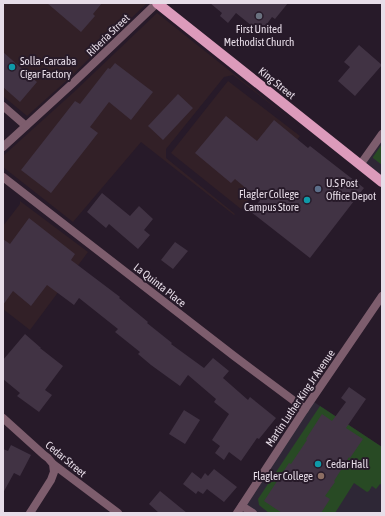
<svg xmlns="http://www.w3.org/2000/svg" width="385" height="516" font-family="'Asap Condensed',sans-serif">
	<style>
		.commercial { fill: #322027 }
		.education { fill: #2e2736 }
		.green { fill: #284a24 }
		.building { fill: #413344 }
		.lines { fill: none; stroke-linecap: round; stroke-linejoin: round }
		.minor { stroke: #7d5d6d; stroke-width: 8 }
		.tertiary { stroke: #7d5d6d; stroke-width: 8 }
		.primary { stroke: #dc9bbb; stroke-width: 10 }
		.worship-dot { fill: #6b7280; stroke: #271a29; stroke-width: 1.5 }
		.culture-dot { fill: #0f9aa8; stroke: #271a29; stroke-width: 1.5 }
		.service-dot { fill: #5c6f8a; stroke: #271a29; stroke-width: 1.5 }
		.education-dot { fill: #8d6e63; stroke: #271a29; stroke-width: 1.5 }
		.labels { text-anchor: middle; stroke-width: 4; stroke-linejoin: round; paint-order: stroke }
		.poi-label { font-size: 11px; fill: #e7dde8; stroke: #271a29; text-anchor: start }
		.street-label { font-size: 11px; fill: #e7dde8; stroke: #271a29 }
	</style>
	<rect width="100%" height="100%" fill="#271a29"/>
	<!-- commercial -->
	<path class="commercial" d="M3,3H145L146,4L65,82L27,116L3,96Z
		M157,13L304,130L233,75L224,77L166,149V158L235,214L234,215L141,142L73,222L3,167V156L74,92Z
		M228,81L300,136L241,209L171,153Z
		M20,201L88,252L30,330L3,309V226L20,204Z"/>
	<!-- education -->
	<path class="education" d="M382,134V182L360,165Z
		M311,400L382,447V513H237Z"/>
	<!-- green -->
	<path class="green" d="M382,144V165L373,158V157Z
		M320,406L382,447V485L380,484L376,489L372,486L369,491L367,492L354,483L335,513H269L259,505L258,499Z"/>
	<!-- building -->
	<path class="building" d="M47,3H102L93,14L95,16L81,32Z
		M210,3H288L275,19L272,17L264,28L261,25L257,30L236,13L228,23L220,16L222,13Z
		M359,45L382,65L355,96L338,81L350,67L344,62Z
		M3,52L37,82L20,102L3,87Z
		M115,63L153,92L131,120L109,102L90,127L98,133L51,193L21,170L75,101L80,104L108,68L110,69Z
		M178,94L193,108L163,140L148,126Z
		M226,116L257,141L274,120L308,148L310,146L364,188L310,258L251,212L260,200L235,179L231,183L195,153Z
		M102,193L130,216L139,206L153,219L144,230L150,235L138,249L109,224L106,228L87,212Z
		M29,218L75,254L71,260L120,297L119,298L148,322L147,323L172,343L171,344L204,368L213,358L229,371L223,378L248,400L250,397L276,418L259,439L257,438L241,461L229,452L224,460L215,453L220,446L212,440L229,414L214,402L216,399L188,375L180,386L151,365L138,354L140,352L115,332L118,329L79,298L74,305L47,285L31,306L13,291L3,305V239L10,244Z
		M175,242L188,251L173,269L161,260Z
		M25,334L41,348H40L63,366L45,390L52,395L39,412L17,396L20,393L3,379V360Z
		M349,387L366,399L346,428L363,439L350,458L349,457L334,481L335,482L325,496L330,499L321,513H282L264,501L289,463L291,464L307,440L306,439L322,414L332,421L346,402L341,398Z
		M184,410L200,420L185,444L169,434Z
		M11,445L31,455L20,476L14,473L3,493V449L8,451Z
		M214,469L237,487L224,502L207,489L203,494L198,491L196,494L183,484L192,472L201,479L205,473L208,476Z
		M160,491L187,513H159L149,504Z"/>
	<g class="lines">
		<!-- minor -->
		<path class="minor" d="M3,106L26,126
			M360,165L382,134
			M3,177L234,356L305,409
			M3,418L44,455L48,458L53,464L118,513
			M242,506L253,513
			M30,513L51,480L54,472L53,464"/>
		<!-- tertiary -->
		<path class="tertiary" d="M3,147L73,83L157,3
			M237,513L305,409L382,296"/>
		<!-- primary -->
		<path class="primary" d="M157,3L382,182"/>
	</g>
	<!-- markers -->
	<circle class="worship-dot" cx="259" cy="16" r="4"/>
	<g class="culture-dot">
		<circle cx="12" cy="67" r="4"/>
		<circle cx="307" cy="200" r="4"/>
		<circle cx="318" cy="464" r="4"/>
	</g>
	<circle class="service-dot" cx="318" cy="189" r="4"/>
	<circle class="education-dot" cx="321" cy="476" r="4"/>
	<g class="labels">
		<!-- poi labels -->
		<g class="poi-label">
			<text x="259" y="33" text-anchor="middle">First United<tspan x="259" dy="13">Methodist Church</tspan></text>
			<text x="20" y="65">Solla-Carcaba<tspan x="20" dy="13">Cigar Factory</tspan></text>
			<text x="326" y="187">U.S Post<tspan x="326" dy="13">Office Depot</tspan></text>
			<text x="299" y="198" text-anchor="end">Flagler College<tspan x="299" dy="13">Campus Store</tspan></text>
			<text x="326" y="468">Cedar Hall</text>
			<text x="313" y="480" text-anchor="end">Flagler College</text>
		</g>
		<!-- street labels -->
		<g class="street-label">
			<text transform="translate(108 35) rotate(-44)" y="4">Riberia Street</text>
			<text transform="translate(277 83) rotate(39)" y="4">King Street</text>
			<text transform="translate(160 285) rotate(38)" y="4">La Quinta Place</text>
			<text transform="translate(300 398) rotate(-56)" y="4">Martin Luther King Jr Avenue</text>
			<text transform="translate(66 459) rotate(40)" y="4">Cedar Street</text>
		</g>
	</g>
	<!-- border -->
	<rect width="385" height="516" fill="none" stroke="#e7dde8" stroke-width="8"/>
</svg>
